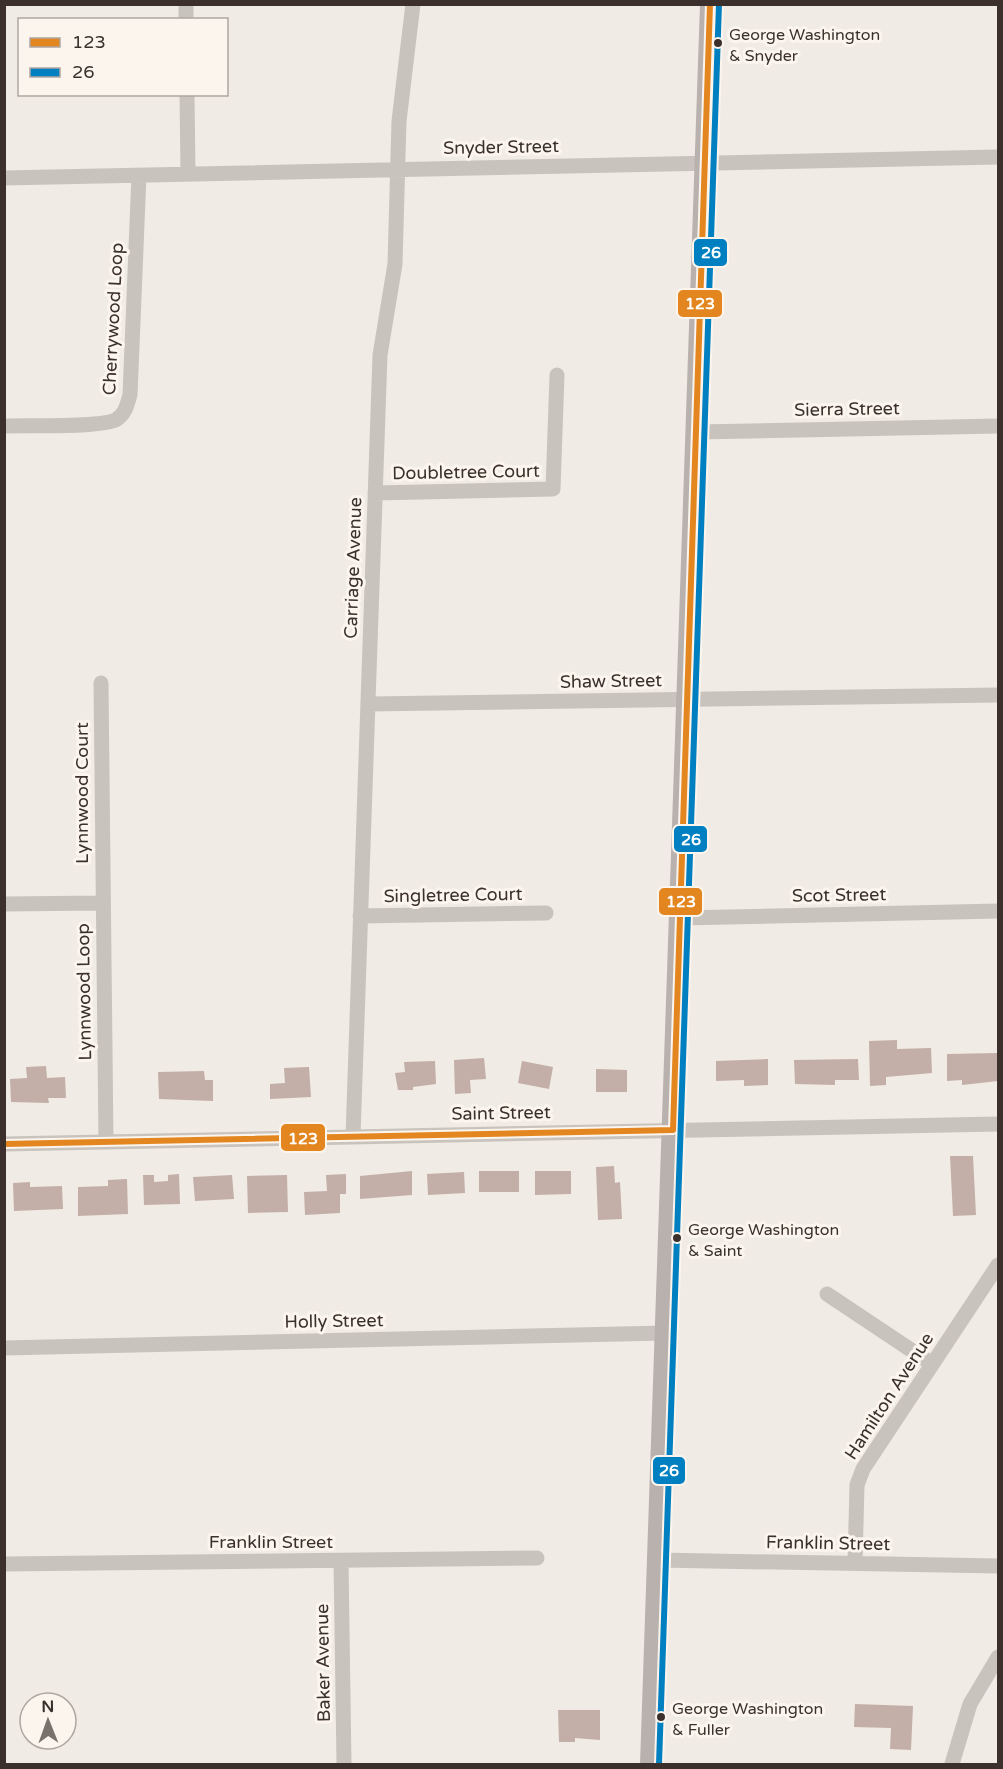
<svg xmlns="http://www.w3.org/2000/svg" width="1003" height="1769" font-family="'Varela Round',sans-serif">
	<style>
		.building { fill: #c3afa7 }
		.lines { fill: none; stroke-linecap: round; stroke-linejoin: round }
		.minor { stroke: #c9c3be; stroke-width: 15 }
		.major { stroke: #b8b1ad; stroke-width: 20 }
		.bus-1-casing { stroke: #fbf5ee; stroke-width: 10 }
		.bus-2-casing { stroke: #fbf5ee; stroke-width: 10 }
		.bus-1 { stroke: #e4861f; stroke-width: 6 }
		.bus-2 { stroke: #0080c0; stroke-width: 6 }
		.bus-dot { fill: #3b302b; stroke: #fbf5ee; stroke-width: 2 }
		.labels { text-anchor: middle; stroke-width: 6; stroke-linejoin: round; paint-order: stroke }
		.bus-label { font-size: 16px; fill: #3b302b; stroke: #fbf5ee; text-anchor: start }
		.street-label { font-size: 18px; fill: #3b302b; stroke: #fbf5ee }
		.line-badge { stroke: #fbf5ee; stroke-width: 2 }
		.badge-label { font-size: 16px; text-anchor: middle; font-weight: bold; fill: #fff }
	</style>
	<rect width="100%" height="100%" fill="#f0ebe5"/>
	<!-- building -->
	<path class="building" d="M897,1040V1049L931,1048L932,1073L886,1077V1085L870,1086L869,1041Z
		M997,1053L998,1081L962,1085V1080L947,1081V1054Z
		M484,1058L486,1079L470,1080L471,1093L455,1094L454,1060Z
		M768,1059V1085L744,1086V1080L716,1081V1061Z
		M858,1059L859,1080H835V1085L795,1084L794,1060Z
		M435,1061L436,1084L413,1087V1090H398L395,1073L405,1072L404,1062Z
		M522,1061L553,1067L549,1089L518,1083Z
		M46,1066L47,1078L65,1077L66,1098H48L49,1103L11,1102L10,1079L27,1078L26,1067Z
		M309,1067L311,1097L270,1099V1084L285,1083L284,1068Z
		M596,1069L627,1070V1092H596Z
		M204,1071L205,1080H213V1101L159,1099L158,1072Z
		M950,1156H973L976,1215L953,1216Z
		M614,1166L615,1183L620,1182L622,1219L598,1220L596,1167Z
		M412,1171V1195L360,1199V1176Z
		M479,1171H519V1192H479Z
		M535,1171H571V1194L535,1195Z
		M464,1172L465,1193L428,1195L427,1174Z
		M179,1174L180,1204L144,1205L143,1175H154V1182L168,1181V1175Z
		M346,1174V1194H340V1213L305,1215L304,1192L327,1191L326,1175Z
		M232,1175L234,1199L195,1201L193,1177Z
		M287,1175L288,1212L248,1213L247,1176Z
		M127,1179L128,1214L78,1216V1187L108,1186V1180Z
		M30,1182V1187L62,1186L63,1209L14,1211L13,1183Z
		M855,1704L913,1706L911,1750L890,1749L891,1728L854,1727Z
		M558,1710H600V1740L575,1738V1742H559Z"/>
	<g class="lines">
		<!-- minor -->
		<path class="minor" d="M186,4V20
			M187,94L188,174
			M4,178L998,157
			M4,426C24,425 105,428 117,419C126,413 127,404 130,395L139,175
			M696,432L998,426
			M375,493L553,489L557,375
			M101,683L106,1142
			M368,704L998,695
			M4,904L102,903
			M360,916L546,913
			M680,918L998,911
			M353,1136L380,355L395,264L399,121L413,4
			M4,1144L998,1124
			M827,1294L932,1364
			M4,1348L665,1333
			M657,1560L998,1566
			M341,1561L344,1764
			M855,1563L857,1485L863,1469L998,1265
			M4,1564L537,1558
			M952,1764L970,1704L998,1657"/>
		<!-- major -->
		<path class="major" d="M650,1764L710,4"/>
		<!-- bus-1 casing -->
		<g class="bus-1-casing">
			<path id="bus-1" d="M4,1144L673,1130L710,4"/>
		</g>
		<!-- bus-2 casing -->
		<g class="bus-2-casing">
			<path id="bus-2" d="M659,1764L719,4"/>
		</g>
		<!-- bus-1 -->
		<use href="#bus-1" class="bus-1"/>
		<!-- bus-2 -->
		<use href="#bus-2" class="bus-2"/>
	</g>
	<!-- markers -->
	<g class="bus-dot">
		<circle cx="718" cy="43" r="5"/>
		<circle cx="677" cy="1238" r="5"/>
		<circle cx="661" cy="1717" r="5"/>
	</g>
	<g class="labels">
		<!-- bus labels -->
		<g class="bus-label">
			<text x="729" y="40">George Washington<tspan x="729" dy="21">&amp; Snyder</tspan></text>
			<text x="688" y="1235">George Washington<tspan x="688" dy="21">&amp; Saint</tspan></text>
			<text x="672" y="1714">George Washington<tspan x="672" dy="21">&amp; Fuller</tspan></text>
		</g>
		<!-- street labels -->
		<g class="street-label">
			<text transform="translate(501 147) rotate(-1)" y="6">Snyder Street</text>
			<text transform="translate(113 319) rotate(-87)" y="6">Cherrywood Loop</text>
			<text transform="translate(847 409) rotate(-1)" y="6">Sierra Street</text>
			<text transform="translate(466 472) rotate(-1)" y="6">Doubletree Court</text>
			<text transform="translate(353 568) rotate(-88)" y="6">Carriage Avenue</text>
			<text transform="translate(611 681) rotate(-1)" y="6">Shaw Street</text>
			<text transform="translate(82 793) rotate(-90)" y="6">Lynnwood Court</text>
			<text transform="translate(453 895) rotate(-1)" y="6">Singletree Court</text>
			<text transform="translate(839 895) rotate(-1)" y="6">Scot Street</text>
			<text transform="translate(84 992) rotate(-91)" y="6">Lynnwood Loop</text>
			<text transform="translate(501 1113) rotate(-1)" y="6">Saint Street</text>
			<text transform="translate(334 1321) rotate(-1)" y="6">Holly Street</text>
			<text transform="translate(889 1396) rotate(-57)" y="6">Hamilton Avenue</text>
			<text x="271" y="1548">Franklin Street</text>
			<text transform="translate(828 1543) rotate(1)" y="6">Franklin Street</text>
			<text transform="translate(323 1663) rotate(-91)" y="6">Baker Avenue</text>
		</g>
	</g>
	<g class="line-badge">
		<rect x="693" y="238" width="35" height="29" rx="6" fill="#0080c0"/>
		<rect x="677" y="289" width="46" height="29" rx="6" fill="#e4861f"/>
		<rect x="673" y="825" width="35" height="28" rx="6" fill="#0080c0"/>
		<rect x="658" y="887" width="45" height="29" rx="6" fill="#e4861f"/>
		<rect x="280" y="1123" width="46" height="29" rx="6" fill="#e4861f"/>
		<rect x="652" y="1456" width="34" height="29" rx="6" fill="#0080c0"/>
	</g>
	<g class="badge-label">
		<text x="711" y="258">26</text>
		<text x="700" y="309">123</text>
		<text x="691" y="845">26</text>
		<text x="681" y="907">123</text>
		<text x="303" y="1144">123</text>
		<text x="669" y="1476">26</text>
	</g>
	<!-- border -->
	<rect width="1003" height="1769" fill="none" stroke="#3b302b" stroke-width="12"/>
	<!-- legend -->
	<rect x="18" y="18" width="210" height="78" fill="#fbf5ee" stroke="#aea6a0" stroke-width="1.5"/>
	<rect x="30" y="38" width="30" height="9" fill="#e4861f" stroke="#aea6a0" stroke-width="1.5"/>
	<text x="72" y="48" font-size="18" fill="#3b302b">123</text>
	<rect x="30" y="68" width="30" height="9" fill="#0080c0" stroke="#aea6a0" stroke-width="1.5"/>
	<text x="72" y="78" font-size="18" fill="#3b302b">26</text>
	<!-- north arrow -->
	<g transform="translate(48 1721) rotate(359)"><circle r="28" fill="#fbf5ee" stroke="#aea6a0" stroke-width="1.5"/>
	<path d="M0-4.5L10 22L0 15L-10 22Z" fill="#7a716c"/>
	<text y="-9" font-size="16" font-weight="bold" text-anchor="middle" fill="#3b302b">N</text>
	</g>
</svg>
